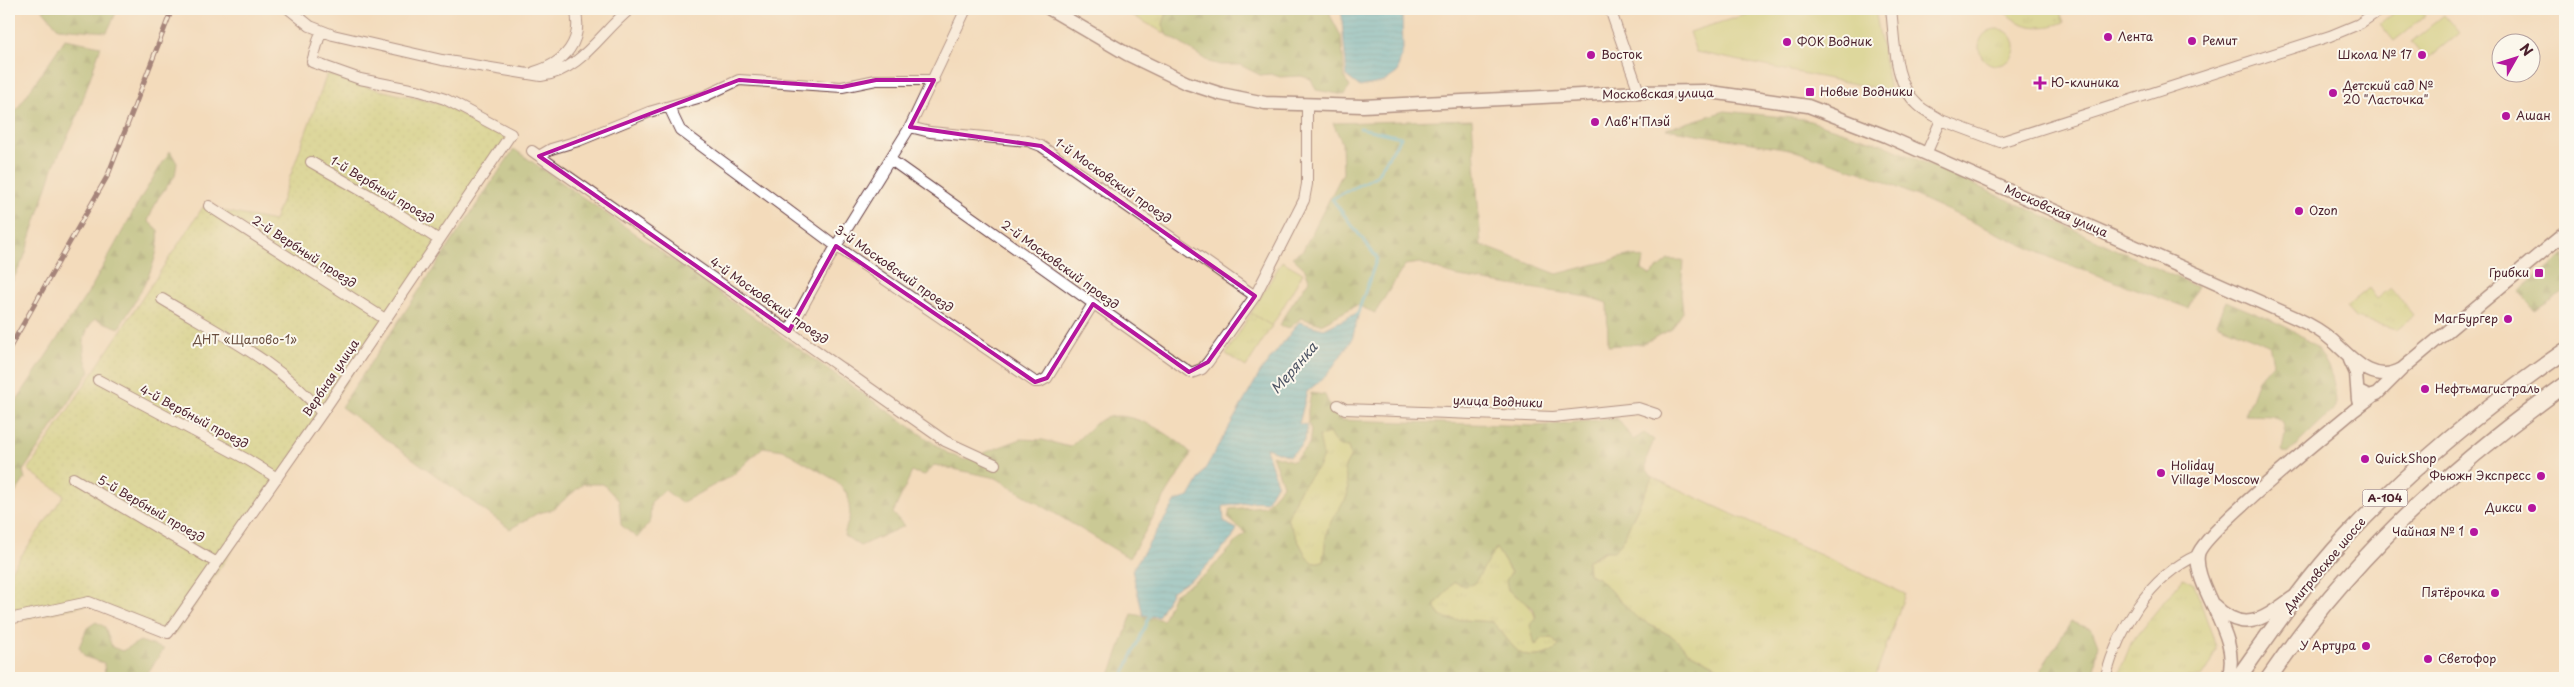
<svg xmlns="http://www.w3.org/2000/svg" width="2574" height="687" font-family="'Playpen Sans',sans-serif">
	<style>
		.grass { fill: url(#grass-tufts); stroke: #867850 }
		.forest { fill: url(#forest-firs); stroke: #726a48; fill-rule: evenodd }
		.garden { fill: url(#garden-dots); stroke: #867850 }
		.pitch { fill: #c3d274; stroke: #867850 }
		.water { fill: url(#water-rules); stroke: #4f6c7e }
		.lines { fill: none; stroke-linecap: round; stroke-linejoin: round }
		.stream { stroke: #54b9d2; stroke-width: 3 }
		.minor-casing { stroke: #633b41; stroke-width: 12 }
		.major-casing { stroke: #633b41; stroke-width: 15 }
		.highway-casing { stroke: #633b41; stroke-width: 18 }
		.minor { stroke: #fff; stroke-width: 10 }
		.major { stroke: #fff; stroke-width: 12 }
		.highway { stroke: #fff; stroke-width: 15 }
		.rail-casing { stroke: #4a1f2b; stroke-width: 5 }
		.rail { stroke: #fbf7ec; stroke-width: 3; stroke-dasharray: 9; stroke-linecap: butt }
		.marked { fill: none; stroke: #b5179e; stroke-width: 4; stroke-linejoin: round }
		.poi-dot { fill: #b5179e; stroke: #fbf7ec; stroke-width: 2 }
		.labels { text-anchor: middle; stroke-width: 4; stroke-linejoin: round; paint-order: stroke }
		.shield { fill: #fbf7ec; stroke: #7f6065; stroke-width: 1 }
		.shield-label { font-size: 11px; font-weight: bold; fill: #4a1f2b }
		.poi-label { font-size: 12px; fill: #4a1f2b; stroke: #fbf7ec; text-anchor: start }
		.street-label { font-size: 12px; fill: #4a1f2b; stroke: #fbf7ec }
		.park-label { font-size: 12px; fill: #684c3d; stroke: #fbf7ec }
		.water-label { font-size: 14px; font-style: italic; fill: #4e5565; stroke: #fbf7ec }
	</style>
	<defs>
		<pattern id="grass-tufts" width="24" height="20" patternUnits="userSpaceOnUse" patternTransform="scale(1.25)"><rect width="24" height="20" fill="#c3d274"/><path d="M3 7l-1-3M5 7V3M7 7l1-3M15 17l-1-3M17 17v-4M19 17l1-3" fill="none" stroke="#a9b465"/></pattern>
		<pattern id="forest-firs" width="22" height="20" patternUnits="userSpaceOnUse" patternTransform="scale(1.25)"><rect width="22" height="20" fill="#9ab466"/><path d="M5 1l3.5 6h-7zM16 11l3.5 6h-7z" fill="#809254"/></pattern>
		<pattern id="garden-dots" width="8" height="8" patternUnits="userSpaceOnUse" patternTransform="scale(1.25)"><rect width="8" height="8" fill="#c3d274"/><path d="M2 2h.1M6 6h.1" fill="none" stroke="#a9b465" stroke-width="1.8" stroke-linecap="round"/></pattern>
		<pattern id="water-rules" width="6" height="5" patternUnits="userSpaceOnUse" patternTransform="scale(1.25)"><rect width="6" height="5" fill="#54b9d2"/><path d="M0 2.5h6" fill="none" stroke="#4896ab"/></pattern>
	</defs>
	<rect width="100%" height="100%" fill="#fbf7ec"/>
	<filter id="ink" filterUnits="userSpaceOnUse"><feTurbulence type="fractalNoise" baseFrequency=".02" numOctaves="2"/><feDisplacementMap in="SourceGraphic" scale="10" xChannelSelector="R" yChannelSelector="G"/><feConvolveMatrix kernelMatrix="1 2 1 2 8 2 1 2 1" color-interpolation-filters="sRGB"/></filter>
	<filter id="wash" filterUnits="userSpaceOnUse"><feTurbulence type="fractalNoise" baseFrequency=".0096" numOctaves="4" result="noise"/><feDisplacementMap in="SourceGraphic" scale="20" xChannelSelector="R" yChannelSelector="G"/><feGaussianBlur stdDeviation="1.12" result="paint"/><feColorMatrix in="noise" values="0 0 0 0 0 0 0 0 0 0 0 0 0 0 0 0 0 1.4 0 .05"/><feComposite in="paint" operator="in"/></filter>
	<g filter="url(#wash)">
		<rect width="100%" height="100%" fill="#f3dbbb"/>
		<!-- grass -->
		<path class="grass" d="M1121,9H1168L1163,24L1166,34Z
			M2002,9H2059L2064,22C2042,31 2018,28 2002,9Z
			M1979 47a18 18 0 1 1 36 0a18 18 0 1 1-36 0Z
			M2369,288L2377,299L2391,288L2413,315L2397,329L2356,318L2346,307Z
			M1251,313L1272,326L1246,367L1226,354Z
			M1329,433L1348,447L1351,456L1344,469C1353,504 1345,495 1331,522C1325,533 1325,550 1323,561L1314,563L1306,556L1287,519L1299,490L1319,466V436Z
			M1652,477L1905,594L1875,678H1739L1689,652L1673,637L1636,617L1598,578L1588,574L1587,561L1621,543Z
			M1496,547L1511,573L1508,590C1538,611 1536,609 1536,645L1543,638H1552L1559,646C1550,655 1531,661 1519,652C1509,644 1502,631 1492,622L1449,619L1439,615L1435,605L1454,582L1474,583Z
			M2183,578L2194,584L2216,646L2212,662L2202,677L2117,678L2132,641Z"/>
		<!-- forest -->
		<path class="forest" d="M42,9H118L107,32L58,28Z
			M1168,9H1196L1207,16L1215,9H1332L1330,15L1341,36L1345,79L1350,87L1344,95L1316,90L1311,79L1301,76L1280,77L1271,74L1260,75L1240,65H1220L1209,62L1166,34L1163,24Z
			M65,39L101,46L76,119L54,165L24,258L9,288V121Z
			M1725,111L1804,119L1882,144L2049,218L2197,287L2188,308L2058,261L1872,176L1789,149L1666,129Z
			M1472,119L1481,245L1557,274L1631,255L1644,259L1642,270L1650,275L1668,260H1683L1681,294L1683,312L1672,329L1642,344L1608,346L1607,303L1588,297L1459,277L1420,263L1405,265L1375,313L1357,305L1321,324L1301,318L1288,329L1280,326L1284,316L1309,280L1305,269L1292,257L1303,250L1343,173L1342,143L1333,123Z
			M514,149L949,454L965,460L1021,439L1043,440L1070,447C1079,439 1089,428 1099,421C1125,404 1173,435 1191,453C1185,468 1177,476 1169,490C1155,512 1144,536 1129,558L996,478L934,465L925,475L912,472L893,513L904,526L860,546L844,535L850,515L848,495L835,480L783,450L763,447L733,475L681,503L665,490L651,502L650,522L637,538L621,525L619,501L603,484H583L552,510L538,513L510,529L341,407Z
			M170,151L177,163L175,176L158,198L148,221L158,230C162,262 135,301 119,328L95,319C81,333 81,353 90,371L23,471L25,479L9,502V412L91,288L142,196Z
			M2565,254V291L2534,310L2519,291Z
			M2226,301C2281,326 2336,335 2336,407L2287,454L2282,451L2285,433L2283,423L2272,416L2245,415L2258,380L2273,363L2269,345L2216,323Z
			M1311,393L1325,395L1331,409L1341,420L1537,426L1617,418L1633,440L1644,433L1654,440L1647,457L1646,468L1652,477L1621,543L1614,551H1604L1587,561L1588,574L1598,578L1636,617L1673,637L1689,652L1739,678H1109L1132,614L1163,620L1174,594L1206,574L1245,533L1228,518L1230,509L1265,506L1283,485L1272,455L1293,461L1309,445L1311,430L1308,422V410ZM1329,433C1334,442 1338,448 1348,447L1351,456L1344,469C1353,504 1345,494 1331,522C1325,532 1325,550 1323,561L1314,563L1306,556L1287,519L1299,490L1319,466L1323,456L1319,436ZM1496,548L1511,572L1506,581L1508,590L1533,608L1536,617L1530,625L1535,645L1543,638H1552L1559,646C1550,655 1531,661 1519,652C1509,644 1502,631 1492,622L1449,619L1439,615L1435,605L1454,582L1464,586L1474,584Z
			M96,622L105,627L112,647L122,651L140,641L164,649L144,678H105L104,663L85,657L79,647L87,628Z
			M2071,622L2092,629L2098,645L2093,678H2041V669Z"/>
		<!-- garden -->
		<path class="garden" d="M327,74L375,89L441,104L510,140L176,633L86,605L9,622V573L64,495L28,470L203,207L274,221Z"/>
		<!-- pitch -->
		<path class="pitch" d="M1764,9H1875L1890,91L1696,52L1689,32Z
			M2399,9H2420L2425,16L2394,41L2380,24Z
			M2444,15L2459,33L2426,60L2411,42Z
			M1282,261L1303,273L1272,326L1251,313Z"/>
		<!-- water -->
		<path class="water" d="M1341,9H1402L1403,49L1397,73L1384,82L1360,87L1347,77Z
			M1359,312L1352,340L1327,375L1307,392L1299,424L1307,425C1307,440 1302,447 1289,456L1266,448L1277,483L1266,502C1253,499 1237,506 1223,506L1224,522L1237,529L1232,539L1199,574L1172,591L1158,617L1143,615L1132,570L1176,501L1189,497L1261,371L1299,322L1324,329Z"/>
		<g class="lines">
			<!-- stream -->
			<path class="stream" d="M1357,315L1377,258L1332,199L1376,176L1401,137L1360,128
				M1122,678L1151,613"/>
		</g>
	</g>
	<g filter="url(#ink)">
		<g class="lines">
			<!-- minor casing -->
			<g class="minor-casing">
				<path id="minor" d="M289,9L310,26L333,35L442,60L541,76C581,71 600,33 630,9
					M1610,9L1639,92
					M1891,9C1895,40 1893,83 1918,105C1924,111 1934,115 1941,120L1926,154
					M534,72C565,63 584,41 575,9
					M669,107L680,130L836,246L1035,382H1040L1047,378L1093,304
					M1941,120L2000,142L2330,36L2359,24L2381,9
					M910,127L930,132L1028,141L1041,146L1255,296
					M532,151L945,441L995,464
					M539,156L551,149L578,141L649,112L705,96L739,80L842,87L876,80H934
					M891,160L1191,373L1202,369L1208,362L1255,296L1304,200L1307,184V106
					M311,162L376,199L439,240
					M209,206L385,319
					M162,299C218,333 280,362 322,413
					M789,331L836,246L910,127L966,9
					M98,380L248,460L277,478
					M1338,405L1345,409L1553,417L1638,408L1656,414
					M73,478L217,563
					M9,619L89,602L168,633L322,413L511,134L445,99L420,91L360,79L312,62L321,31
					M2105,678C2119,629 2148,577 2198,555"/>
			</g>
			<!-- major casing -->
			<g class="major-casing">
				<path id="major" d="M1050,9L1127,54L1187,83L1221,94L1265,103L1363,106L1639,92L1704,91L1808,106L1886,136L2296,318C2309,324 2322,331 2333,341C2353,359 2373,385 2402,369
					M2350,360L2356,373L2358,400
					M2359,392L2369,397L2377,394L2402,369L2565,233
					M2214,605C2244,635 2263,619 2292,598
					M2228,678C2238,650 2219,620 2208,595C2203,584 2196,568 2198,555C2201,535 2329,431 2353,411L2373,396"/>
			</g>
			<!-- highway casing -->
			<g class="highway-casing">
				<path id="highway" d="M2238,678C2272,630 2306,580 2346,537C2412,466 2486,406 2565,351
					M2269,678C2347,563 2452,465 2565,385"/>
			</g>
			<!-- minor -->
			<use href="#minor" class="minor"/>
			<!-- major -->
			<use href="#major" class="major"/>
			<!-- highway -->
			<use href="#highway" class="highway"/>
			<!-- rail casing -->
			<g class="rail-casing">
				<path id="rail" d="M9,349L108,175L172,9"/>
			</g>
			<!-- rail -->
			<use href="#rail" class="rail"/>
		</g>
	</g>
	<!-- marked area -->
	<path d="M0 0H2574V687H0ZM739,80L842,87L876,80H934L910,127L1041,146L1255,296L1208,362L1189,372L1093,304L1047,378L1035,382L836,246L789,331L539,156Z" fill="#f3dbbb" fill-opacity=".55" fill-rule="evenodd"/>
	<path class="marked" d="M739,80L842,87L876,80H934L910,127L1041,146L1255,296L1208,362L1189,372L1093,304L1047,378L1035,382L836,246L789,331L539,156Z"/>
	<!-- markers -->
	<g class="poi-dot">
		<circle cx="2108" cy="37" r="5"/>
		<circle cx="2192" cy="41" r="5"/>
		<circle cx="1787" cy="42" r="5"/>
		<circle cx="1591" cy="55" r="5"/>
		<circle cx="2422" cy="55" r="5"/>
		<path d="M2037.5 75.5h5v5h5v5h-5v5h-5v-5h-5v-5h5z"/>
		<rect x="1805" y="87" width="10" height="10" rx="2.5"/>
		<circle cx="2333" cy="93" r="5"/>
		<circle cx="2506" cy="116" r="5"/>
		<circle cx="1595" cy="122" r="5"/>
		<circle cx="2299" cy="211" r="5"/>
		<rect x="2534" y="268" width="10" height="10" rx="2.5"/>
		<circle cx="2508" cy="319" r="5"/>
		<circle cx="2425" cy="389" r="5"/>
		<circle cx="2365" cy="459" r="5"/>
		<circle cx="2161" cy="473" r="5"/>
		<circle cx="2541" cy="476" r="5"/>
		<circle cx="2532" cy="508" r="5"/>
		<circle cx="2474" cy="532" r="5"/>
		<circle cx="2495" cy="593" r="5"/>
		<circle cx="2366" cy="646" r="5"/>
		<circle cx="2428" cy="659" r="5"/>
	</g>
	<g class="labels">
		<!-- shield labels -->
		<rect class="shield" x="2362.5" y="489.5" width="45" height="17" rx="4"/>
		<g class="shield-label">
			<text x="2385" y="502">А-104</text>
		</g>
		<!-- poi labels -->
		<g class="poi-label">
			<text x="2118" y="41">Лента</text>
			<text x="2202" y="45">Ремит</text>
			<text x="1797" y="46">ФОК Водник</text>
			<text x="1601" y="59">Восток</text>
			<text x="2412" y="59" text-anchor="end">Школа № 17</text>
			<text x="2051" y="87">Ю-клиника</text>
			<text x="2343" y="90">Детский сад №<tspan x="2343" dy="14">20 "Ласточка"</tspan></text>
			<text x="1820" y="96">Новые Водники</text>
			<text x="2516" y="120">Ашан</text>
			<text x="1605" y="126">Лав'н'Плэй</text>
			<text x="2309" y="215">Ozon</text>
			<text x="2529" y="277" text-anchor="end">Грибки</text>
			<text x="2498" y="323" text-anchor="end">МагБургер</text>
			<text x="2435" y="393">Нефтьмагистраль</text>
			<text x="2375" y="463">QuickShop</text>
			<text x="2171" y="470">Holiday<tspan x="2171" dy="14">Village Moscow</tspan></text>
			<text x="2531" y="480" text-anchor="end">Фьюжн Экспресс</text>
			<text x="2522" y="512" text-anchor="end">Дикси</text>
			<text x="2464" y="536" text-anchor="end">Чайная № 1</text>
			<text x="2485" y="597" text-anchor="end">Пятёрочка</text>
			<text x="2356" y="650" text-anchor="end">У Артура</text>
			<text x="2438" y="663">Светофор</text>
		</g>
		<!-- street labels -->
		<g class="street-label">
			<text transform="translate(1658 94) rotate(-1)" y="4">Московская улица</text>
			<text transform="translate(1113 181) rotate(35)" y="4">1-й Московский проезд</text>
			<text transform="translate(382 190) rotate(31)" y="4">1-й Вербный проезд</text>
			<text transform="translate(2056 211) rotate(24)" y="4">Московская улица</text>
			<text transform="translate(304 252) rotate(33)" y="4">2-й Вербный проезд</text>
			<text transform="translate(1060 265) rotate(36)" y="4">2-й Московский проезд</text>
			<text transform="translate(894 269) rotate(35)" y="4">3-й Московский проезд</text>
			<text transform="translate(769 301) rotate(35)" y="4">4-й Московский проезд</text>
			<text transform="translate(331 378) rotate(-56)" y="4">Вербная улица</text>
			<text transform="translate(1498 402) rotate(2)" y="4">улица Водники</text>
			<text transform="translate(194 417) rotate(28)" y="4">4-й Вербный проезд</text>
			<text transform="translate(151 509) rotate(30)" y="4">5-й Вербный проезд</text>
			<text transform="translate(2325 565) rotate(-50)" y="4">Дмитровское шоссе</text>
		</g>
		<!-- park labels -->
		<g class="park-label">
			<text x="245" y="344">ДНТ «Щапово-1»</text>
		</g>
		<!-- water labels -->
		<g class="water-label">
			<text transform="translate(1294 368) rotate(-49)" y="5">Мерянка</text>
		</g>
	</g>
	<!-- margin -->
	<rect width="2574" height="687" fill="none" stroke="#fbf7ec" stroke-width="30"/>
	<!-- north arrow -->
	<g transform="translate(2516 58) rotate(51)"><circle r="24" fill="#fbf7ec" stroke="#b4a19f"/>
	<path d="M0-4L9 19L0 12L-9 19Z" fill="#b5179e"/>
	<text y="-8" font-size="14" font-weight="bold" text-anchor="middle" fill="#4a1f2b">N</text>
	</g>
</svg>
